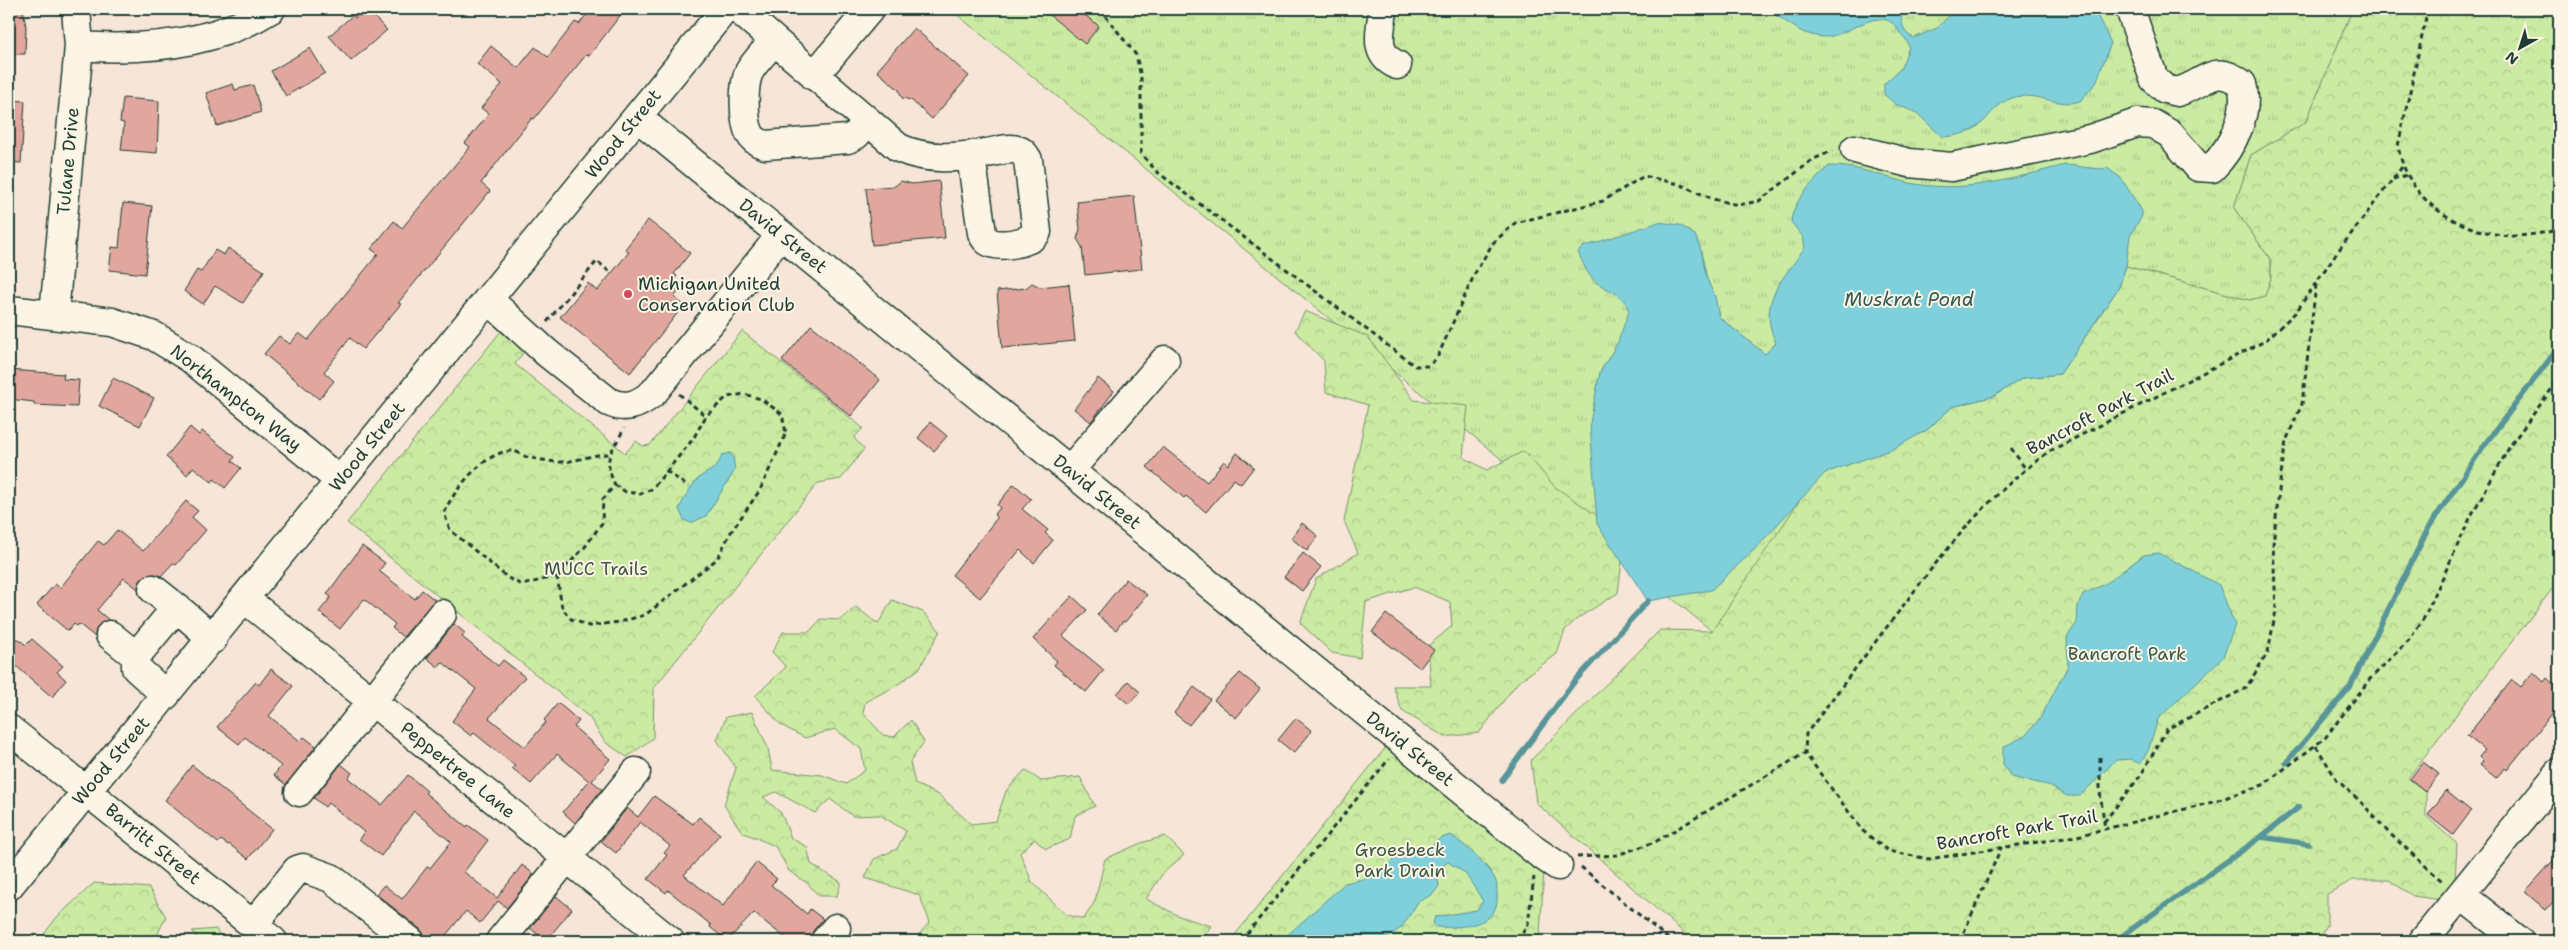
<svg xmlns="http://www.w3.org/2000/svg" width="2568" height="950" font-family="'Shantell Sans',sans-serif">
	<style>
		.grass { fill: url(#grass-tufts); stroke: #75946b }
		.forest { fill: url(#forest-crowns); stroke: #75946b }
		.water { fill: #80d0dc; stroke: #599599 }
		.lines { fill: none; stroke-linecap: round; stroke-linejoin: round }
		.stream { stroke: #599599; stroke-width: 5.5 }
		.building { fill: #e1a79e; stroke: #1f3d34 }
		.minor-casing { stroke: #1f3d34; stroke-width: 31 }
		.path { stroke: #1f3d34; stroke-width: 3; stroke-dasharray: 5 4; stroke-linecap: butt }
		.minor { stroke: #fcf5e5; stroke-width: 28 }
		.poi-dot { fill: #d1495b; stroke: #fcf5e5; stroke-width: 2 }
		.labels { text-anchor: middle; stroke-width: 4; stroke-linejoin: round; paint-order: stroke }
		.street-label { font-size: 18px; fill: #1f3d34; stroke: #fcf5e5 }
		.poi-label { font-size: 18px; fill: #1f3d34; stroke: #fcf5e5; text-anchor: start }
		.park-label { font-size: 18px; fill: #395744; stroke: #fcf5e5 }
		.water-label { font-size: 19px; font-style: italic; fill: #325a56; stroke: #fcf5e5 }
	</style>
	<defs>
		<pattern id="grass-tufts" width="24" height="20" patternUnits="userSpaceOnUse" patternTransform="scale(1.25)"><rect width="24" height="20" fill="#cbeaa2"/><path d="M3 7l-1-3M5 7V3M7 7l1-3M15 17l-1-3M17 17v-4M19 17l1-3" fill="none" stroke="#aeca8c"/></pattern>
		<pattern id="forest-crowns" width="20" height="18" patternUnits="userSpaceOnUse" patternTransform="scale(1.25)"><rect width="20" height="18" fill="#cbeaa2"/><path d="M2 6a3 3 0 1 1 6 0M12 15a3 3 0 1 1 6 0" fill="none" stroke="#aeca8c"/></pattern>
	</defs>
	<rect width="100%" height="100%" fill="#f7e5d7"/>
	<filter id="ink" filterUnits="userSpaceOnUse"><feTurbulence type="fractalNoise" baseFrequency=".02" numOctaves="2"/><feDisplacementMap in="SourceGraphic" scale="10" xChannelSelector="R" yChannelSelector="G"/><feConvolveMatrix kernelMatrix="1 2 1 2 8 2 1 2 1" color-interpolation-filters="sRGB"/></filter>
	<g filter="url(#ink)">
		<!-- grass -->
		<path class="grass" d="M950,9H2351V13L2306,122L2251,155L2234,208L2271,260V278L2265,296L2249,300L2126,266L2119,287L2060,374L2023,378L1712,631Z"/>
		<!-- forest -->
		<path class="forest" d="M2351,9H2559V580L2408,778L2426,792V816L2457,844L2455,880L2441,900L2413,896L2389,880H2353L2327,894V926L2318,941H1693L1536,803L1531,760L1660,630L1712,631L1850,425L1927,430L1952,407L1994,396L2023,378L2060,374L2119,287L2126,266L2249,300L2265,296L2271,278V260L2234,208L2251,155L2306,122L2351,13Z
			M1305,311L1368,337L1414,400L1468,406L1463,457L1487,470L1524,451L1555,487L1604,520L1622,561L1618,593L1578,618L1565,630L1557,654L1518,682L1479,733L1445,737L1402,711L1393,686H1431L1428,646L1452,626L1450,602L1414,587L1366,602L1360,658L1332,653L1300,623L1316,579L1358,553L1344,521L1368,405L1326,392L1324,361L1295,331Z
			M501,331L525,350L515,364L625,453L636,441L643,446L650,445L742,331L863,428L854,438L864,449L841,479L818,483L654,688L653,738L627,757L605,742L589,717L347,523Z
			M892,600L923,612L940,631L919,669L894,687L865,702L863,713L883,735L894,737L911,720L924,742L910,762L915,784L939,795L971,824L996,821L1006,791L1025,770L1041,781L1080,777L1095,806L1075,816L1070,839L1046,849L1034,839L1020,853L1032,882L1067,915L1084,919L1095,901L1105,859L1141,843L1165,836L1184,855L1163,873L1146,899L1179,916L1211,926L1201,941H913L930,922L919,895L865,878L874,859L897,849L906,831L880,815L853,816L830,799L815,813L776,792L763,797L781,813L791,838L807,847L811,864L841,882L837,896H819L807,883L789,871L775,846L742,832L724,805L736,768L717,740L726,717L752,712L768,748L772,770L822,775L846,784L865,770L861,749L835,729L805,738L781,725L755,696L786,667L772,652L783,632H809L821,619L840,620L856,607L878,624Z
			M1387,746L1544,870L1540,934L1533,941H1230Z
			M94,883L149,888L166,917L154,941H39L56,918Z
			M216,929L223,941H199L192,931Z"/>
		<!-- water -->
		<path class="water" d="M1757,9H1901C1901,20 1902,34 1914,38L1937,28L1956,9H2094L2111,43L2096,83L2080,101C2058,108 2037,92 2015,97C2001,101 1994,110 1985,120C1974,132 1958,136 1942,137L1917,113L1895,104L1884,94V84L1901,68L1909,47C1908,40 1902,36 1899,31C1884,4 1855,30 1835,35C1827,38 1820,37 1812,35C1794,32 1782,13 1757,9Z
			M2065,165C2078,165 2097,171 2107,168L2121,178L2142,211V216L2130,236L2126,266L2119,287L2060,374L2023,378L1994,396L1952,407L1927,430L1893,449L1825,473L1753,551L1711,590L1648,601L1597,524L1590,423L1600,372L1618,342L1629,311C1622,292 1612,293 1597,283C1587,275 1583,263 1578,252L1583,247L1659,222L1680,225L1695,235L1700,247L1707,279L1715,297L1719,317L1765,354L1776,343C1756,300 1784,280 1805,247L1803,237L1791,222C1793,200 1814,181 1829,166C1858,165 1887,179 1915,184C1970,193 2013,178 2065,165Z
			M730,453L733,457L735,470L706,516L691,523L684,520L679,509C684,499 690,487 698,479C709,468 716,473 722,455Z
			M2159,553L2219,585L2235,625L2223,657L2158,719L2148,751L2140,764L2130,759L2116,760L2080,796H2067L2048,785L2011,777L2003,764V747L2025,736L2041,717L2068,666L2067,637L2077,623L2078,606L2083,594L2105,584L2144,555Z
			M1451,835C1466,846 1486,862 1495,879C1497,883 1497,889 1497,894C1501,927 1459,928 1436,927L1433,923L1435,917L1477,910L1483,901L1465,873L1448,862L1436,870L1439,886L1433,894L1418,902L1402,927L1383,941H1281L1345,883L1377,876L1393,860L1411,851L1422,853L1441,838Z"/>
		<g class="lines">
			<!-- stream -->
			<path class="stream" d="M2286,763L2350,687L2429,527L2485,444L2559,347
				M1502,780L1574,682L1648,601
				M2261,837L2309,844
				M2115,941L2261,837L2299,807"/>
		</g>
		<!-- building -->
		<path class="building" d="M9,9H23L26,27L25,54H9Z
			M366,9L387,30L351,61L329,36L353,15L355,18Z
			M591,9H625L589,56L586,55L534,119L532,118L481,183L490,191L398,303L401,304L389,318L363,349L350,338L324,372L334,381L319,399L264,354L279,336L290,344L299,333L308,340L378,254L371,249L394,221L402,228L470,147L465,143L489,114L481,108L502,84L477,64L491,46L518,68L535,47L548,57L575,22L579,24Z
			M1042,9H1077L1099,26L1085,44Z
			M914,28L969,76L932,119L911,100L902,98L899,90L877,71Z
			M310,48L325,73L286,96L271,71Z
			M233,84L235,90L253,85L261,112L217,126L206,93Z
			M123,98L159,101L157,153L121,150L124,123L120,122Z
			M9,100L25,101L21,163L9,162Z
			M901,181L912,184L939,181L945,238L872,245L866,188L895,186Z
			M1134,196L1142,269L1085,275L1082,247L1077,239L1080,229L1077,202Z
			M123,203L152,206L145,274L109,270L112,247L119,248Z
			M648,220L690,253L674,274L677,276L670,285L679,291L674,297L684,305L630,373L560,317L588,283L597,291L629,252L625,249Z
			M228,248L264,271L243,303L215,286L203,304L184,291L197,270L201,272L215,250L224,255Z
			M1032,283L1040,287L1069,284L1075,341L1002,348L997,291L1026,288Z
			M811,325L880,380L851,416L782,361Z
			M9,370L64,374L63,379L79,380L77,407L34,405V402L9,399Z
			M113,378L154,398L140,426L99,406Z
			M1098,378L1114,391L1091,422L1074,409Z
			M930,422L947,436L934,451L918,438Z
			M190,427L199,435L202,431L235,457L232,461L241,468L225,488L214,479L212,482L193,467L187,475L166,457Z
			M1163,447L1207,482L1224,461L1228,465L1237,453L1254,467L1241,484L1234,479L1206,512L1186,496L1184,498L1147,467Z
			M1014,484L1031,499L1022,509L1048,530L1045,533L1053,540L1034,563L1020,550L980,598L952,575L997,518L994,515L1000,508L997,505Z
			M186,501L198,511L192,517L206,530L176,565L173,563L161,576L155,574L147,575L141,580L138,589L124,578L97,610L109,620L98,626L95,637L79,624L77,626L74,624L68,631L37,605L55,584L60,588L98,541L104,545L117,530L143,551Z
			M1302,523L1318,536L1307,551L1291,538Z
			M362,546L385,563L379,571L415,599L422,590L435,600L403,637L392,628L395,624L364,599L340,629L319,612L331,597L327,594Z
			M1303,553L1321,567L1302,591L1284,577Z
			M1126,579L1147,595L1125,622L1123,621L1116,630L1097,615Z
			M1072,596L1087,610L1063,636L1104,670L1086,692L1054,665L1057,661L1033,639Z
			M1386,614L1434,650L1420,668L1372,632Z
			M454,624L465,633L462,637L498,666L503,660L525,677L489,718L525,747L546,722L544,720L558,703L579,721L574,727L610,759L592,781L602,789L575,823L563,812L589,781L557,754L531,784L512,768L515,766L474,733L471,736L452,721L476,689L442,662L438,667L427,658Z
			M17,638L26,645L32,639L63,666L57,672L66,680L52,697L9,660V647Z
			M271,669L293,686L269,716L300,741L304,737L316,746L286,785L274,775L281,766L245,737L239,744L217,727L256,682L259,685Z
			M2533,672L2544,682L2547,678L2559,689V705L2507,770L2505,768L2496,778L2480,765L2483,761L2479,757L2485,750L2467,736L2512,680L2521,687Z
			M1240,673L1260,689L1236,718L1214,700Z
			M1128,681L1140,692L1129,704L1117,694Z
			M1194,687L1210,699L1189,725L1174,713Z
			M1296,718L1312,731L1294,753L1278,740Z
			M2423,762L2439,774L2425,791L2410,779Z
			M341,764L352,773L348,778L382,805L408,775L427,791L425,793L467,827L468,825L488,840L464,872L497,898L522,865L534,874L507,908L498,901L480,923L466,911L441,941H429L420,929L376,894L384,885L402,899L427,867L430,868L451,842L414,811L381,856L359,839L364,832L328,803L325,807L314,798Z
			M192,765L272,829L248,859L229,844L228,845L221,840L218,843L201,829L200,830L165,800Z
			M2446,791L2471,811L2453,835L2428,815Z
			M654,796L693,824L699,817L720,834L684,875L723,906L756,862L777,879L771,885L807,914L810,909L823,919L813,931L810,941H789L754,913L727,941L710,927L711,925L668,890L666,893L648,879L667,855L664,853L670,846L640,822L616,853L601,841L627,808L638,817Z
			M2559,854V895L2546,910L2525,892Z
			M556,896L572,909L546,941L530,928Z"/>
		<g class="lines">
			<!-- minor casing -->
			<g class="minor-casing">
				<path id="minor" d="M738,9L899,148C928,161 956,158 986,153C995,152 1009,147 1017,150C1023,151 1025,155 1028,160L1037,232C1031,243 1000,248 989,242C985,240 984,237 982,233L971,156
					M1383,9C1381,31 1372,54 1397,65
					M774,41C766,51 755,61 749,72C743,85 743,121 750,134C753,140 759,143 765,145L848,139L856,135L868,121
					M79,46C145,51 214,45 271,9
					M814,76L870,9
					M637,117L1537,852L1558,866
					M1855,149L1909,163L1951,167L2090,139L2137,123L2153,124L2170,134L2198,167L2212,168C2232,148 2250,113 2242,84C2214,62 2206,84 2177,92L2165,89L2154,79L2130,9
					M488,299L547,353L609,402C626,410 638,405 653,393L781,235
					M9,310L112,322L154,336L190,358L339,480
					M54,314L79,46L76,9
					M1070,470L1165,360
					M153,589L182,612
					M245,599L670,941
					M110,635L136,656
					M166,695L136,668V656L170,615L182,612L213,639
					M9,729L273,941
					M299,792L442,614
					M9,886L725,9
					M2461,895L2519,941
					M253,925L297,870L303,868L331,878L410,941
					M500,941L636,772
					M825,941L836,928
					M2423,941L2559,773"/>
			</g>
			<!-- path -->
			<path class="path" d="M1100,9L1136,55L1141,77V153L1156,171L1415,366H1428L1437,358L1475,273L1493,243L1515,223L1603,201L1644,176L1679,184L1713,199L1738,205L1759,201L1814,159L1832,151
				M2428,9L2398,146C2407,198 2451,228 2502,235C2520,238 2541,233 2559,230
				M2402,167L2335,255L2296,312L2265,341L2050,451C1989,494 1944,551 1900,610C1868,651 1837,693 1806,734L1805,753L1863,831L1888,851L1929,859L2077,836L2213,802L2263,785L2325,738L2370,679L2409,640L2424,618L2472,514L2510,446L2559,379
				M2393,179L2407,175
				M547,322L597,261L611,273
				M679,394L706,416
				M2011,448L2025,468
				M608,454C591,454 574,463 556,462C547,461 538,459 529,458C523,456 518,451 511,451C485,451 453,491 444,513L450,530L508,578L522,585L557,576L585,547L602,523L603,499L615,485C601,455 613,453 624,428
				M666,471L689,487
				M557,576L562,608L571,619L589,626L619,622L645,615L717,559L731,532L760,490L786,433L782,414L761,399L744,394L727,397L706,416L693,439L652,489L640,494L626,492L615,485
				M2316,746L2337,780L2360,801L2388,832L2442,881
				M2100,757V792L2105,829
				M2104,822L2141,775L2167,729L2246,688L2268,652L2276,610L2273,544L2280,482L2286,441L2302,404L2316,285
				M1577,857L1617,855L1655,842L1805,753
				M1581,867L1671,941
				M1241,941L1389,759
				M1518,941L1528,924L1534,877
				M1960,941L2001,848"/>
			<!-- minor -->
			<use href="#minor" class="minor"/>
		</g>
	</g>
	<!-- markers -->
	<circle class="poi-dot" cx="628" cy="294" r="5"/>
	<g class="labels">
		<!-- street labels -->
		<g class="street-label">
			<text transform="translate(623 134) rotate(-51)" y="6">Wood Street</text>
			<text transform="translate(68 161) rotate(-85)" y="6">Tulane Drive</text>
			<text transform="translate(783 236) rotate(39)" y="6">David Street</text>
			<text transform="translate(236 398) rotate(38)" y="6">Northampton Way</text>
			<text transform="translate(2100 412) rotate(-28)" y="6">Bancroft Park Trail</text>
			<text transform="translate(367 447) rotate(-51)" y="6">Wood Street</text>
			<text transform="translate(1097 492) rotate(39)" y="6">David Street</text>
			<text transform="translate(1410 749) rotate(39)" y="6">David Street</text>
			<text transform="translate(111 761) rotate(-50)" y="6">Wood Street</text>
			<text transform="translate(458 770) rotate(39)" y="6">Peppertree Lane</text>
			<text transform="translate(2017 830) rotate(-10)" y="6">Bancroft Park Trail</text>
			<text transform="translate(153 844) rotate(39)" y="6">Barritt Street</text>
		</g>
		<!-- poi labels -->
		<g class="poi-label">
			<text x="638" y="290">Michigan United<tspan x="638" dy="21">Conservation Club</tspan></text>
		</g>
		<!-- park labels -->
		<g class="park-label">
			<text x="596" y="575">MUCC Trails</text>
			<text x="2127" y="660">Bancroft Park</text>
			<text x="1400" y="856">Groesbeck<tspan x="1400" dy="21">Park Drain</tspan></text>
		</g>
		<!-- water labels -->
		<g class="water-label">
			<text x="1909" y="306">Muskrat Pond</text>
		</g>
	</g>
	<!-- margin -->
	<rect width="2568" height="950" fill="none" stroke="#fcf5e5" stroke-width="30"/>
	<rect x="15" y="15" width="2538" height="920" fill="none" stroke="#1f3d34" stroke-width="2" filter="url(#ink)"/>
	<!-- north arrow -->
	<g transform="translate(2520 48) rotate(219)" stroke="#fcf5e5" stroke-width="4" paint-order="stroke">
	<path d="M0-4L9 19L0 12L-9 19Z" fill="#1f3d34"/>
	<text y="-8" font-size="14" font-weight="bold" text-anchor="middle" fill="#1f3d34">N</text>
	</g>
</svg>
